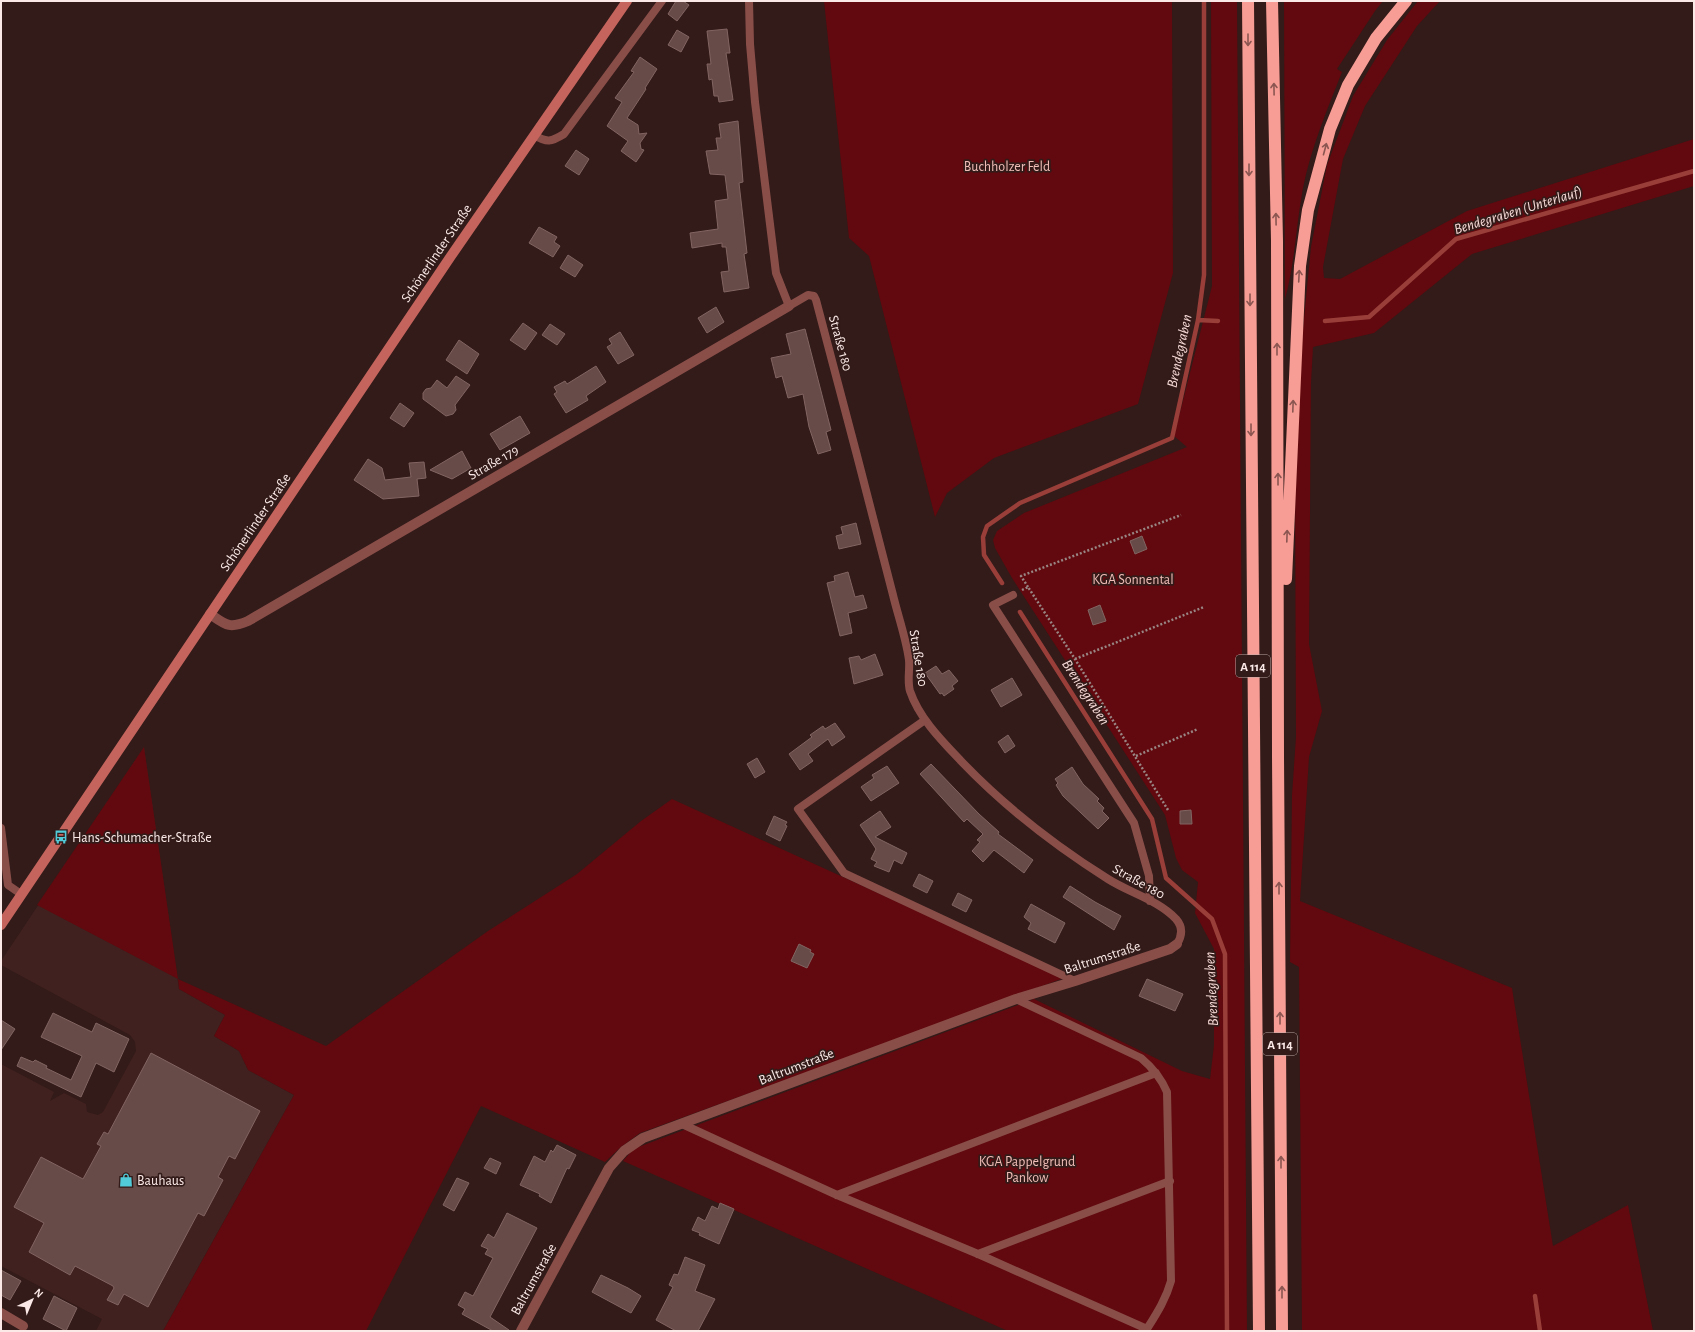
<svg xmlns="http://www.w3.org/2000/svg" width="1695" height="1332" font-family="'Alegreya Sans',sans-serif">
	<style>
		.built { fill: #40211f }
		.green { fill: #61090e }
		.lines { fill: none; stroke-linecap: round; stroke-linejoin: round }
		.stream { stroke: #993e39; stroke-width: 4.5 }
		.building { fill: #664b48; stroke: #826562 }
		.path { stroke: #998583; stroke-width: 2.5; stroke-dasharray: 2 2; stroke-linecap: butt }
		.service { stroke: #8a4e49; stroke-width: 8 }
		.minor { stroke: #8a4e49; stroke-width: 10 }
		.secondary { stroke: #c4645d; stroke-width: 10 }
		.motorway { stroke: #f79d95; stroke-width: 12 }
		.oneway { stroke: #8b5651 }
		.labels { text-anchor: middle; stroke-width: 3.5; stroke-linejoin: round; paint-order: stroke }
		.shield { fill: #321b19; stroke: #beaba9; stroke-width: 1 }
		.shield-label { font-size: 13px; font-weight: bold; fill: #fae9e7 }
		.park-label { font-size: 14px; fill: #f1bdb7; stroke: #321b19 }
		.street-label { font-size: 14px; fill: #fae9e7; stroke: #321b19 }
		.poi-label { font-size: 14px; fill: #fae9e7; stroke: #321b19; text-anchor: start }
		.water-label { font-size: 15px; font-style: italic; fill: #f8dcd9; stroke: #321b19 }
	</style>
	<rect width="100%" height="100%" fill="#321b19"/>
	<!-- built -->
	<path class="built" d="M144,747L179,989L225,1015L214,1036L239,1051L248,1070L294,1095L163,1331H96L102,1319L1,1266V1064L54,1092L50,1101L64,1093L86,1104L87,1112L98,1115L103,1112L136,1051L135,1042L130,1035L1,965V961Z"/>
	<!-- green -->
	<path class="green" d="M824,1H1172L1173,273L1138,404L994,458L947,493L935,517L869,256L849,238Z
		M1211,1H1237L1247,1331H1008L623,1161L633,1149L1034,999L1182,1071L1210,1079L1214,1045V949L1195,913L1198,882L1182,870L1176,858L1165,815L1012,578L995,548L993,540L997,531L1024,513L1187,447L1174,436L1212,286Z
		M1284,1H1383L1375,11L1337,69L1342,72C1327,110 1311,148 1303,188C1296,225 1295,263 1285,299Z
		M1418,1H1440L1417,26L1365,106L1343,159L1323,267L1324,278L1340,279L1467,211L1694,139V186L1472,254L1374,333L1313,347L1311,383L1309,644L1322,711L1309,757L1300,901L1512,988L1553,1246L1628,1205L1653,1331H1302L1299,967L1290,962L1292,795L1296,737L1295,479L1300,359L1311,247L1327,165L1353,96L1387,40Z
		M144,747L178,979L326,1046L488,931L577,874L641,821L672,799L1064,978L640,1133L621,1147L605,1162L481,1106L366,1331H163L294,1095L248,1070L239,1051L214,1036L225,1015L179,989L178,979L37,905Z"/>
	<g class="lines">
		<!-- stream -->
		<path class="stream" d="M1198,320L1218,321
			M1325,321L1369,317L1456,239L1694,171
			M1002,583L984,555L983,537L987,526L1020,503L1172,438L1198,320L1204,275V1
			M1020,612L1152,819L1166,878L1212,919L1225,954L1227,1331
			M1535,1296L1540,1331"/>
	</g>
	<!-- building -->
	<path class="building" d="M676,1H683L689,5L677,21L668,14Z
		M727,29L730,53H726L733,100L719,102L718,96H714L712,79L709,80L707,64H711L707,31Z
		M677,30L689,37L681,52L668,45Z
		M640,57L657,69L645,88L646,89L627,118L638,125L639,134L647,133L640,143L641,149L644,150L636,162L621,151L628,141L607,126L622,102L615,98L634,72L631,71Z
		M738,121L743,182L739,183L747,253L744,254L749,288L724,292L721,272L729,271L726,247H722V243L692,248L690,233L718,229L715,201L728,199L725,175L710,174L706,151L718,150L716,138H721L719,124Z
		M576,150L589,159L579,175L565,166Z
		M539,227L557,237L554,242L560,246L553,257L529,243Z
		M568,255L583,265L575,277L560,268Z
		M716,307L724,322L707,333L698,318Z
		M523,323L537,333L525,350L510,340Z
		M550,324L565,334L557,345L542,335Z
		M805,329L831,430L826,432L831,450L818,454L809,427L803,394L788,398L782,376L776,378L771,358L791,354L786,334Z
		M620,332L634,355L618,364L607,347L612,344L609,339Z
		M459,340L479,354L467,374L446,360Z
		M596,366L606,382L586,396L588,400L566,413L554,394L557,392L554,387L565,381L567,384Z
		M456,376L470,385L455,405L456,410L453,414L446,416L423,399V393L426,389L431,388L437,380L447,388Z
		M400,403L414,413L404,427L390,418Z
		M520,416L530,433L500,450L490,434Z
		M462,451L471,468L452,479L430,470Z
		M368,459L382,468L385,480L411,477L409,463L424,462L426,478L417,479L419,496L383,499L354,480Z
		M856,523L861,544L839,549L836,536L843,534L841,527Z
		M1142,536L1147,549L1135,554L1130,541Z
		M848,572L855,597L863,595L867,608L848,613L852,633L840,636L827,583L835,581L834,576Z
		M1100,605L1106,621L1093,625L1088,610Z
		M875,654L883,675L854,684L849,658L859,656L861,660Z
		M936,666L942,674L949,670L958,681L952,686L954,689L944,696L942,693L940,694L925,673Z
		M1012,678L1022,695L1001,707L991,690Z
		M835,723L845,737L832,746L828,739L808,754L813,761L800,770L789,754L812,737L810,735L823,726L825,729Z
		M1008,735L1015,746L1005,753L998,742Z
		M757,758L765,772L755,778L747,764Z
		M931,764L979,814L999,832L998,834L1033,860L1024,873L994,850L983,862L972,851L980,842L977,840L983,834L967,819L964,822L920,774Z
		M887,766L899,783L871,801L861,787L874,778L872,775Z
		M1072,767L1083,784L1099,799L1097,801L1104,808L1102,811L1109,818L1098,829L1063,796L1056,785L1058,783L1055,779Z
		M1191,810L1192,824H1180V811Z
		M880,811L891,827L875,837L907,853L902,864L894,860L889,872L874,866L877,862L871,859L876,849L860,825Z
		M774,816L787,822L785,825L787,826L780,841L766,834Z
		M919,874L933,881L927,893L913,886Z
		M1070,886L1095,902L1121,916L1114,930L1063,897Z
		M958,893L972,900L966,912L952,905Z
		M1031,904L1065,923L1055,943L1028,929L1031,923L1024,917Z
		M799,944L811,950L810,952L814,954L807,968L791,961Z
		M1147,979L1183,994L1175,1011L1139,996Z
		M53,1013L92,1032L96,1023L129,1039L114,1072L96,1063L81,1097L17,1066L21,1057L33,1062L35,1060L47,1066L46,1068L71,1080L82,1056L41,1037Z
		M1,1020L15,1029L1,1050Z
		M151,1053L260,1111L235,1159L229,1156L218,1177L223,1180L204,1216L198,1213L148,1307L124,1294L118,1305L107,1300L114,1288L113,1286L75,1266L70,1275L29,1252L44,1223L14,1207L41,1157L83,1179L101,1146L97,1144L104,1132L108,1134Z
		M557,1145L576,1155L569,1169L567,1168L551,1203L539,1196L540,1194L520,1185L534,1156L545,1162L551,1150L553,1152Z
		M490,1158L501,1163L496,1174L484,1168Z
		M457,1178L469,1183L454,1211L443,1205Z
		M720,1203L734,1209L719,1244L699,1235L700,1233L692,1230L698,1217L705,1221L712,1206L718,1209Z
		M507,1213L537,1228L490,1317L509,1330L508,1331H493L462,1314L465,1309L458,1305L465,1292L473,1296L493,1258L485,1254L488,1249L481,1246L488,1234L494,1238Z
		M685,1257L705,1265L695,1291L715,1299L698,1331H676L656,1320L673,1287L669,1285L674,1274L678,1275Z
		M1,1270L21,1281L10,1300L1,1295Z
		M601,1275L628,1288L641,1296L631,1313L592,1292Z
		M54,1296L77,1308L66,1331L43,1319Z"/>
	<g class="lines">
		<!-- path -->
		<path class="path" d="M1028,587L1021,576L1181,515
			M1022,590L1028,587L1075,659L1168,810
			M1075,659L1204,607
			M1136,756L1198,729"/>
		<!-- service -->
		<path class="service" d="M749,1L750,44L755,102L776,273L789,306L808,295L814,296L816,300C842,399 868,496 893,595C898,616 906,638 909,660C910,670 907,681 910,691C919,718 942,741 961,761C1005,807 1054,845 1108,879C1130,893 1158,900 1176,919C1183,927 1182,936 1177,944
			M534,135C547,143 551,142 564,134L662,1
			M1013,595L993,605L1134,823L1149,876L1150,901
			M925,720L798,809L844,873L1075,981
			M1,828L8,885L21,894
			M682,1124L837,1195L978,1254L1147,1329C1157,1313 1166,1299 1171,1281L1167,1092C1161,1078 1153,1068 1141,1058L1016,999
			M837,1195L1156,1073
			M978,1254L1170,1181"/>
		<!-- minor -->
		<path class="minor" d="M210,614C226,625 229,629 248,621L789,306
			M1,1313L23,1326
			M521,1331L609,1168L624,1151L643,1138L1016,999L1075,981L1170,949L1177,944"/>
		<!-- secondary -->
		<path class="secondary" d="M1,925L451,256L627,1"/>
		<!-- motorway -->
		<path class="motorway" d="M1248,1L1259,1331
			M1272,1L1277,241L1278,756L1282,1331
			M1286,579L1300,266L1308,210L1330,129L1348,85L1376,38L1406,1"/>
	</g>
	<!-- one-way arrows -->
	<defs><path id="oneway-shaft" d="M-6 0H5M1.5-3L5.5 0L1.5 3" fill="none" stroke-width="1.6" stroke-linecap="round" stroke-linejoin="round"/></defs>
	<g class="oneway">
		<use href="#oneway-shaft" transform="translate(1248 40) rotate(90)"/>
		<use href="#oneway-shaft" transform="translate(1274 89) rotate(-91)"/>
		<use href="#oneway-shaft" transform="translate(1325 149) rotate(-75)"/>
		<use href="#oneway-shaft" transform="translate(1249 170) rotate(90)"/>
		<use href="#oneway-shaft" transform="translate(1276 219) rotate(-91)"/>
		<use href="#oneway-shaft" transform="translate(1299 276) rotate(-87)"/>
		<use href="#oneway-shaft" transform="translate(1250 300) rotate(90)"/>
		<use href="#oneway-shaft" transform="translate(1277 349) rotate(-90)"/>
		<use href="#oneway-shaft" transform="translate(1293 406) rotate(-88)"/>
		<use href="#oneway-shaft" transform="translate(1251 430) rotate(90)"/>
		<use href="#oneway-shaft" transform="translate(1278 479) rotate(-90)"/>
		<use href="#oneway-shaft" transform="translate(1287 536) rotate(-88)"/>
		<use href="#oneway-shaft" transform="translate(1279 888) rotate(-90)"/>
		<use href="#oneway-shaft" transform="translate(1280 1018) rotate(-90)"/>
		<use href="#oneway-shaft" transform="translate(1281 1162) rotate(-90)"/>
		<use href="#oneway-shaft" transform="translate(1282 1292) rotate(-90)"/>
	</g>
	<!-- icons -->
	<defs>
		<g id="bus-bare" transform="scale(1.08)"><path d="M-5-6H5V4H4V6H2V4H-2V6H-4V4H-5ZM-3.5-4V0h7V-4ZM-3.5 1.2v1.5H-2V1.2ZM2 1.2v1.5H3.5V1.2Z" fill="#52cbd9" stroke="#321b19" stroke-width="2.5" paint-order="stroke"/></g>
		<g id="shop-bare" transform="scale(1.08)"><path d="M-5-2.5h2.3a2.7 3.5 0 0 1 5.4 0H5L5.5 6h-11ZM-1.5-2.5h3a1.5 2.3 0 0 0-3 0Z" fill="#52cbd9" stroke="#321b19" stroke-width="2.5" paint-order="stroke"/></g>
	</defs>
	<g fill-rule="evenodd">
		<use href="#bus-bare" x="61" y="837"/>
		<use href="#shop-bare" x="126" y="1180"/>
	</g>
	<g class="labels">
		<!-- shield labels -->
		<g class="shield">
			<rect x="1236" y="655" width="34" height="22" rx="3"/>
			<rect x="1263" y="1033" width="34" height="22" rx="3"/>
		</g>
		<g class="shield-label">
			<text x="1253" y="671">A 114</text>
			<text x="1280" y="1049">A 114</text>
		</g>
		<!-- park labels -->
		<g class="park-label">
			<text x="1007" y="171">Buchholzer Feld</text>
			<text x="1133" y="584">KGA Sonnental</text>
			<text x="1027" y="1166">KGA Pappelgrund<tspan x="1027" dy="16">Pankow</tspan></text>
		</g>
		<!-- street labels -->
		<g class="street-label">
			<text transform="translate(436 253) rotate(-56)" y="5">Schönerlinder Straße</text>
			<text transform="translate(841 343) rotate(75)" y="5">Straße 180</text>
			<text transform="translate(493 462) rotate(-30)" y="5">Straße 179</text>
			<text transform="translate(255 522) rotate(-56)" y="5">Schönerlinder Straße</text>
			<text transform="translate(919 658) rotate(81)" y="5">Straße 180</text>
			<text transform="translate(1139 881) rotate(29)" y="5">Straße 180</text>
			<text transform="translate(1102 957) rotate(-18)" y="5">Baltrumstraße</text>
			<text transform="translate(796 1066) rotate(-21)" y="5">Baltrumstraße</text>
			<text transform="translate(533 1279) rotate(-61)" y="5">Baltrumstraße</text>
		</g>
		<!-- poi labels -->
		<g class="poi-label">
			<text x="72" y="842">Hans-Schumacher-Straße</text>
			<text x="137" y="1185">Bauhaus</text>
		</g>
		<!-- water labels -->
		<g class="water-label">
			<text transform="translate(1518 210) rotate(-17)" y="5">Bendegraben (Unterlauf)</text>
			<text transform="translate(1179 351) rotate(-78)" y="5">Brendegraben</text>
			<text transform="translate(1086 692) rotate(57)" y="5">Brendegraben</text>
			<text transform="translate(1211 989) rotate(-93)" y="5">Brendegraben</text>
		</g>
	</g>
	<!-- border -->
	<rect width="1695" height="1332" fill="none" stroke="#fae9e7" stroke-width="4"/>
	<!-- north arrow -->
	<g transform="translate(32 1300) rotate(44)" stroke="#321b19" stroke-width="3" paint-order="stroke">
	<path d="M0-3L7 15L0 10L-7 15Z" fill="#fae9e7"/>
	<text y="-6" font-size="11" font-weight="bold" text-anchor="middle" fill="#fae9e7">N</text>
	</g>
</svg>
